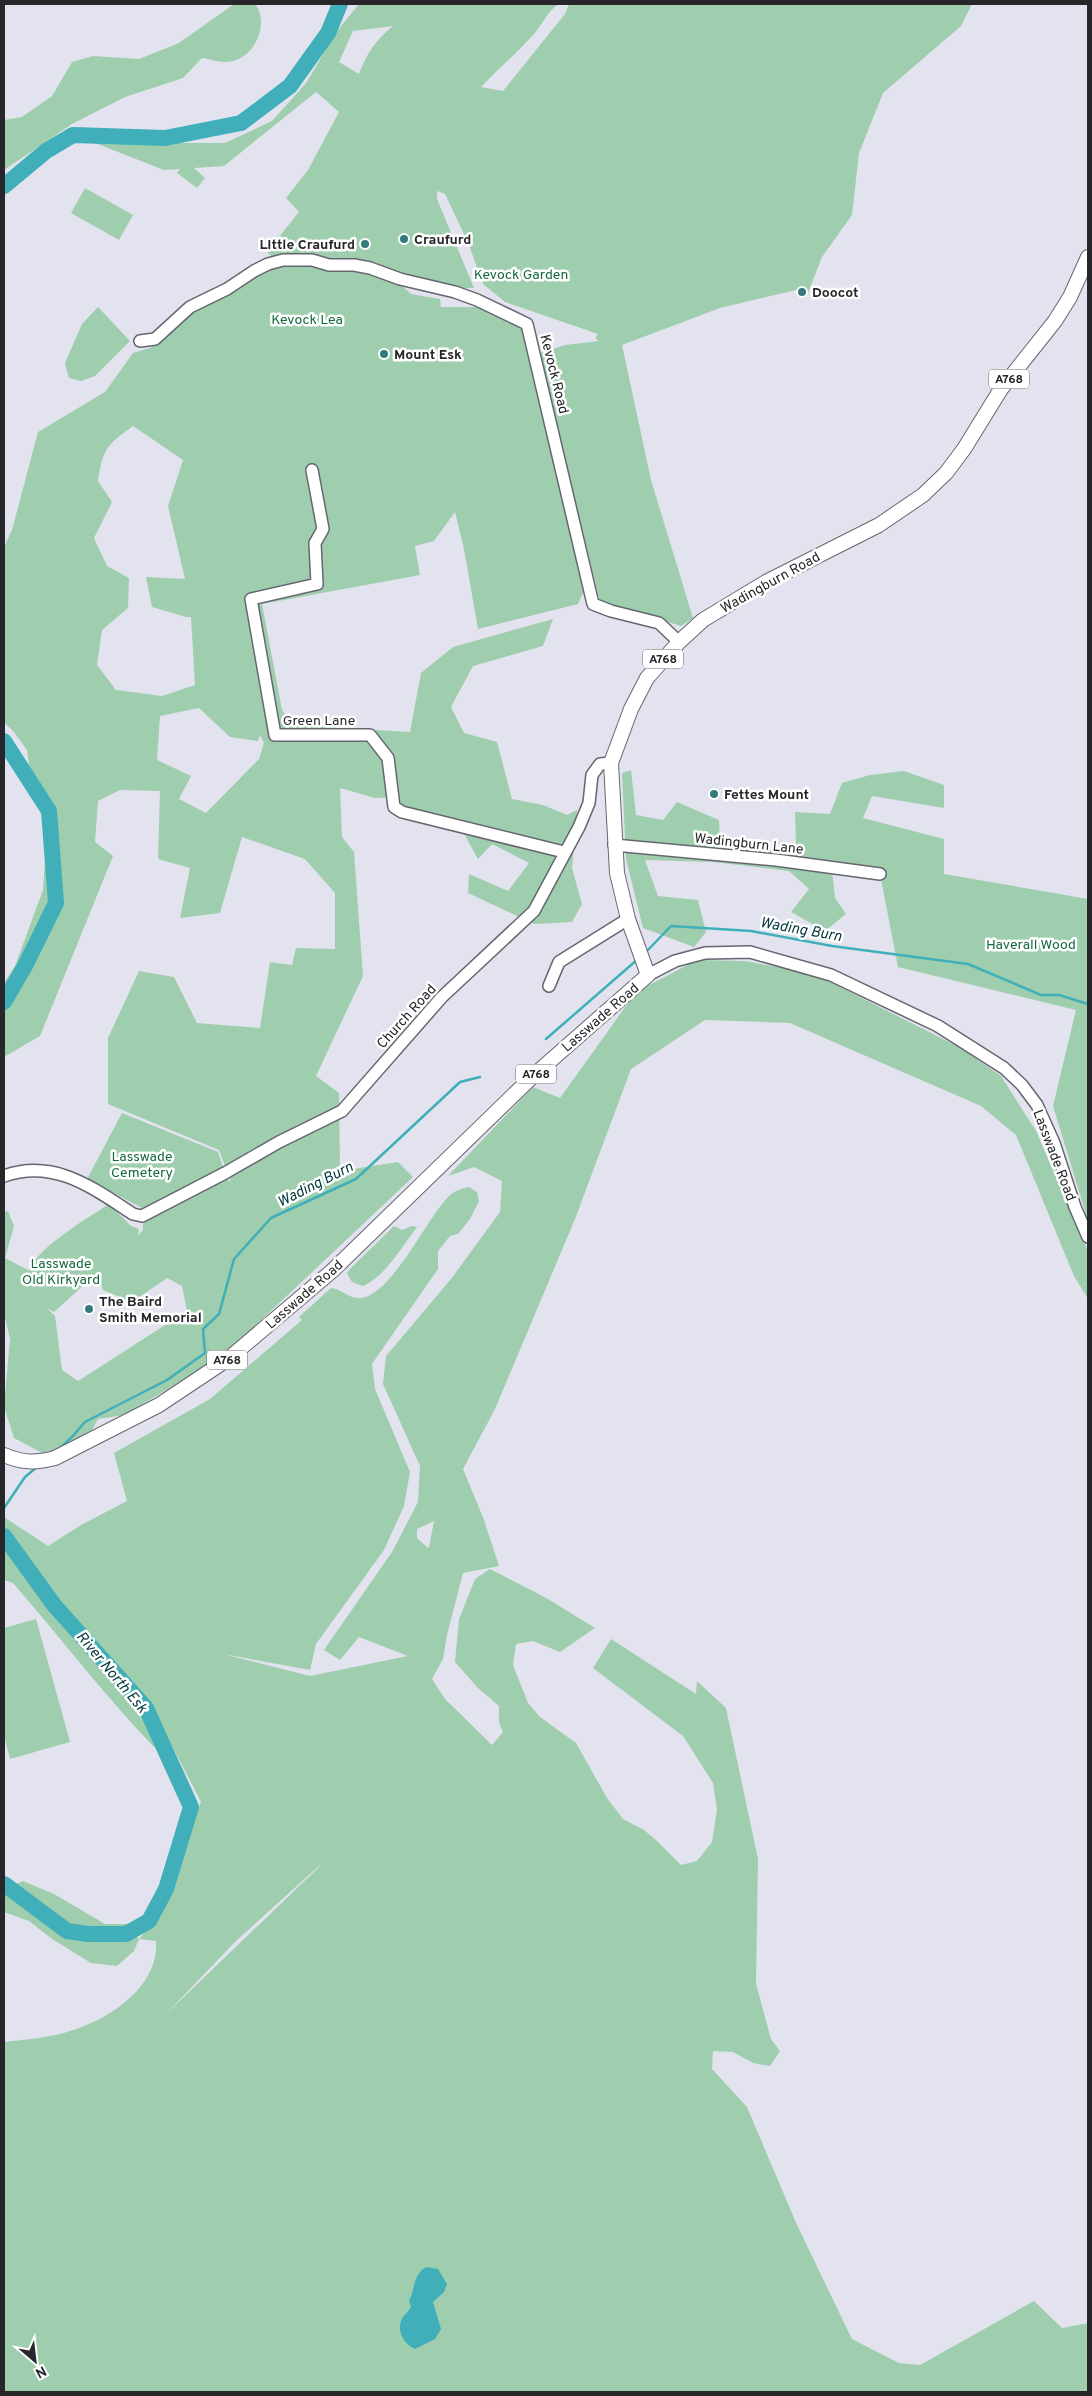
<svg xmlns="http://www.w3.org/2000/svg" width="1092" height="2396" font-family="Overpass,sans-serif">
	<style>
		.green { fill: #9ecead; fill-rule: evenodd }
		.water { fill: #40afb9 }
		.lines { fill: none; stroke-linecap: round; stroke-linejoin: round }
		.stream { stroke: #40afb9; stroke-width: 2.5 }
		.river { stroke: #40afb9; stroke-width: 16 }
		.minor-casing { stroke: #666671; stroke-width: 14 }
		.major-casing { stroke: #666671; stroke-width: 16 }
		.minor { stroke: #fff; stroke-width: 11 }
		.major { stroke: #fff; stroke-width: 14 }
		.poi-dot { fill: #327b7a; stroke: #fff; stroke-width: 2 }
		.labels { text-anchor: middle; stroke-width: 5; stroke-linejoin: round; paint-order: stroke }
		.shield { fill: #fff; stroke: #68686b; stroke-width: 1 }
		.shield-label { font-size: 12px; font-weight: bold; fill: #27272b }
		.poi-label { font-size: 14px; font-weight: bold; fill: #27272b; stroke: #fff; text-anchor: start }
		.park-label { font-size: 14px; fill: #15683d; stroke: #fff }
		.street-label { font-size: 14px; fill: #27272b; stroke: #fff }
		.water-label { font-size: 15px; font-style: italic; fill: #00363a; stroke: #fff }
	</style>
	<rect width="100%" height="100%" fill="#e3e3ef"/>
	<!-- green -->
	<path class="green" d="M234,4H255C271,24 253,63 225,62C218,62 209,59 202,58L183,78L125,97L72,124L4,170V120L22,117L52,96L72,62L93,56L139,59L179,43Z
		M359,4H559C547,11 543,24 534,34C517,53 498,69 481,87L503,91L565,14L569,4H972L961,26L883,93L859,153L852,215L822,257L808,293L804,298L798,297L796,290L720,308L622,345L651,480L693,618L681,626L600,601L538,354L565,345L599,341L595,338L598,334L505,302L483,284L469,245L445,194L437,191V199L474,288H453L285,256L272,257L267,252L299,212L286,198L308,170L339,112L316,92L224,166L194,168L205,178L197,188L177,173L180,169L164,170L95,143H225L272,121L306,83L337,31ZM393,26C376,40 366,54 359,74L339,62L353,31Z
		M85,188L133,215L119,240L71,213Z
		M311,263L327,271L352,268L368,272L400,284L411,294L440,299L441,307H481L523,327L585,588L578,604L478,629L464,549L455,512L434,541L415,546L420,575L262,604L282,710L293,725L410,732L421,673L453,647L553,619L543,646L473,666L451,707L464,733L497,742L512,799L543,805L567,815L577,810L572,868L582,904L572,922L534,924L468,893L469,874L508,891L529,863L492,844L478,859L462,830L404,814L399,797L375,798L340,788L342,837L354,852L363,976L316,1076L339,1093L340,1171L398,1162L413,1177L222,1357L124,1415L98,1419L90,1434L46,1455L14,1438L4,1407L10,1339L4,1313V1212L8,1211L14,1226L5,1258L28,1270V1272C35,1249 88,1218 109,1204L131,1226L139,1229L138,1235L143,1230V1222L227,1179L231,1182L219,1150L108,1104V1038L139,971L174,977L197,1023L260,1028L270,962L292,965L296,948L335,949V893L305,859L242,837L220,913L180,918L190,868L158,859L160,791L120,790L98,801L95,842L113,856L40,1036L4,1057V983L15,966L43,890L49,798L30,772L27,750L14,732L4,722V547L12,530L38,432L105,392L133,353L150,348L193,312L251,275L278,267ZM133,426L183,460L168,506L185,579L146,577L152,607L186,617H191L195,685L162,696L116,690L97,665L102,630L128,608L129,578L107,566L94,538L112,502L98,481C103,448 107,445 133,426ZM327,529L320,546L322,578L310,580L311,544L319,530ZM199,708L230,737L258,741L260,735L264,743L259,759L206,813L179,799L191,776L157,760L160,716ZM97,1273L103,1290L132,1302L167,1278L182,1286L187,1311L78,1381L62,1370L55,1316L47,1308L54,1312Z
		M98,307L130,341L95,376L81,381L69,378L65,363L82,324Z
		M631,770L636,815L663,820L677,802L719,820L720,844L791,853L796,844L795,812L830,814L842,783L870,775L904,771L944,785V808L872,796L863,818L944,839V874L1088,899V1221L1053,1106L1076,1010L898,967L880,874L832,870L835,898L846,914L825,931L791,912L809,889L789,871L714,862L645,860L658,896L698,900L706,932L694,947L643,928L626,859L622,773Z
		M697,960L745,961L814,974L959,1047L1001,1076L1036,1131L1088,1251V1299L1074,1276L1016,1135L981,1106L790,1023L705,1020L631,1069L575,1219L495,1409L463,1469L484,1520L499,1566L463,1573L447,1635L443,1659L432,1679L445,1699L492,1745L503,1732L499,1722V1706L477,1687L455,1662L459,1619L475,1579L490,1569L548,1599L595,1628L560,1652L533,1641L516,1644L513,1665L528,1703L540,1717L576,1743L607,1798L623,1819L644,1830L657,1841L681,1865L697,1861L712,1842L717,1810L713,1783L683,1736L593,1668L611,1639L696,1694L697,1681L726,1708L758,1859L756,1984L771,2039L780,2051L770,2066L753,2063L733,2052L713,2051L712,2069L747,2107L797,2225L852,2339L899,2363L920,2365L1034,2301L1062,2328L1088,2323V2392H4V2042C19,2040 35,2039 50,2036C94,2029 160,1993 156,1941L139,1939L134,1951L117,1966L91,1963L52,1939L29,1921L4,1912V1890L23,1881L54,1894L105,1924H126L139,1939L157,1917L170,1890L201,1802L151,1705L62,1606L4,1526V1517L48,1546L81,1525L127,1501L114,1453L210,1399L302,1320L299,1317L331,1288C342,1289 350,1300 362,1298C393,1292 426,1220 448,1197C453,1191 461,1189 469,1187L477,1192L479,1201L470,1219L458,1234L450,1236L438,1251V1269L372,1364L375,1389L410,1472L404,1506L384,1550L316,1644L310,1670L223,1654L310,1676L408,1656L359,1637L340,1660L324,1650L392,1552L418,1502L420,1466L383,1384L386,1356L451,1279L500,1212L502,1181L474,1167L448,1176L533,1087L560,1098L636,992ZM434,1521L429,1547L428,1548L417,1538V1529ZM320,1865H321L165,2015L236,1941Z
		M122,1113L218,1152L224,1170L205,1181L142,1208L87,1179Z
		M394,1226L402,1230L412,1226L417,1227C402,1246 386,1276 363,1286L352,1282L347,1273L351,1268Z
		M4,1548L137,1710L160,1747H154C104,1695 60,1637 13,1583L4,1580Z
		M36,1619L70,1742L10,1759L4,1735V1628Z"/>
	<!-- water -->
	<path class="water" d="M426,2267L438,2269L447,2284L444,2292L433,2302L441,2329L435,2339L415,2349C404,2344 395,2330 403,2317C405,2314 409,2311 411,2307L409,2301C416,2287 412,2276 426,2267Z"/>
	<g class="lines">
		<!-- stream -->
		<path class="stream" d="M646,952L671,926L751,931L832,946L968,964L1041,995H1059L1088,1004
			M546,1039L638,959
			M59,1449L71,1438L85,1422L167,1380L205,1353L203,1329L219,1314L234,1259L271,1218L356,1179L460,1082L480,1077
			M4,1508L25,1477L37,1467"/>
		<!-- river -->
		<path class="river" d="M4,186L46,151L73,135L165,138L241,123L290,86L328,33L340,4
			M4,741L49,811L56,903L26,964L4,1002
			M4,1536L54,1605L146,1708L191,1807L166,1889L149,1921L126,1934H88L67,1931L4,1884"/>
		<!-- minor casing -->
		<g class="minor-casing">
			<path id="minor" d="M140,341L155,339L190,307L227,289L254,271L268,264L283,260H312L329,265H354L370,268L400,279L455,292L477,300L527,324L593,604L611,611L659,623L679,642
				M312,470L323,529L315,543L317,584L251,599L275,735H370L388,758L394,807L402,812L564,852
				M614,845L776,860L880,874
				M648,975L675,961L705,953L750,952L831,975L938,1026L1004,1068L1022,1085L1037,1105L1054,1143L1075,1207L1088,1237
				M549,986L559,962L628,919
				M4,1176C54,1158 93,1188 133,1214L142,1216L225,1173L279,1142L342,1111L442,997L534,911L579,827L589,803L592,775L600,764L611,763"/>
		</g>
		<!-- major casing -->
		<g class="major-casing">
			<path id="major" d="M4,1455C22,1463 36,1463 55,1458L159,1405L228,1359L332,1271L533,1076L648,975L628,919L617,873L611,763L631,709L647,678L679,642L703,620L766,582L879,525L923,495L946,473L964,449L1001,389L1055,321L1070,297L1088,257"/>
		</g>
		<!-- minor -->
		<use href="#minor" class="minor"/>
		<!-- major -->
		<use href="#major" class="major"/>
	</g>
	<!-- markers -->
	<g class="poi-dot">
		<circle cx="404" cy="239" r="5"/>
		<circle cx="365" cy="244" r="5"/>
		<circle cx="802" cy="292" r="5"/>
		<circle cx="384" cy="354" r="5"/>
		<circle cx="714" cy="794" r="5"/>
		<circle cx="89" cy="1309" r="5"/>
	</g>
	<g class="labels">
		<!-- shield labels -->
		<g class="shield">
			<rect x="989" y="369.5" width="40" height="19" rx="4"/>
			<rect x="643" y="649.5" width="40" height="19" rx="4"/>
			<rect x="516" y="1064.5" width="40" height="19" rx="4"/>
			<rect x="207" y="1350.5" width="40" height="19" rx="4"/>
		</g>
		<g class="shield-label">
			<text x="1009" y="383">A768</text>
			<text x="663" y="663">A768</text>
			<text x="536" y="1078">A768</text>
			<text x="227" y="1364">A768</text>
		</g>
		<!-- poi labels -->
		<g class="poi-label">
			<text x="414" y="244">Craufurd</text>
			<text x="355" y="249" text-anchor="end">LIttle Craufurd</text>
			<text x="812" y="297">Doocot</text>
			<text x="394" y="359">Mount Esk</text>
			<text x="724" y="799">Fettes Mount</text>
			<text x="99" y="1306">The Baird<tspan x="99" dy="16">Smith Memorial</tspan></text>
		</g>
		<!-- park labels -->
		<g class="park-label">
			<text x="521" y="279">Kevock Garden</text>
			<text x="307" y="324">Kevock Lea</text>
			<text x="1031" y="949">Haverall Wood</text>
			<text x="142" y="1161">Lasswade<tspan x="142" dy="16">Cemetery</tspan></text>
			<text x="61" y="1268">Lasswade<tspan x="61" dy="16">Old Kirkyard</tspan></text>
		</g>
		<!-- street labels -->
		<g class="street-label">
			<text transform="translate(555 374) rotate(76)" y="5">Kevock Road</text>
			<text transform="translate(770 582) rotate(-29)" y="5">Wadingburn Road</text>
			<text x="319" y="725">Green Lane</text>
			<text transform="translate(749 843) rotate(6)" y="5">Wadingburn Lane</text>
			<text transform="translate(406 1016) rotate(-48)" y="5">Church Road</text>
			<text transform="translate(600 1017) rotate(-41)" y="5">Lasswade Road</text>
			<text transform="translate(1055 1155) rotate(69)" y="5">Lasswade Road</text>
			<text transform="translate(304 1294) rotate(-41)" y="5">Lasswade Road</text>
		</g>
		<!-- water labels -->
		<g class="water-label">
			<text transform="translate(801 929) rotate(10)" y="5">Wading Burn</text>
			<text transform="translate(315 1184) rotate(-27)" y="5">Wading Burn</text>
			<text transform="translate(112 1672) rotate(50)" y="5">River North Esk</text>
		</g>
	</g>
	<!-- border -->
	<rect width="1092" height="2396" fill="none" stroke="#27272b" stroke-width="10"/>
	<!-- north arrow -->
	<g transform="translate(35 2361) rotate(152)" stroke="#ffffff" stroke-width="4" paint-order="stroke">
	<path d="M0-4L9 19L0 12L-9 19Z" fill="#27272b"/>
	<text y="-8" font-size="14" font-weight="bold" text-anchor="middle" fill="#27272b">N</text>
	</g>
</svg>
